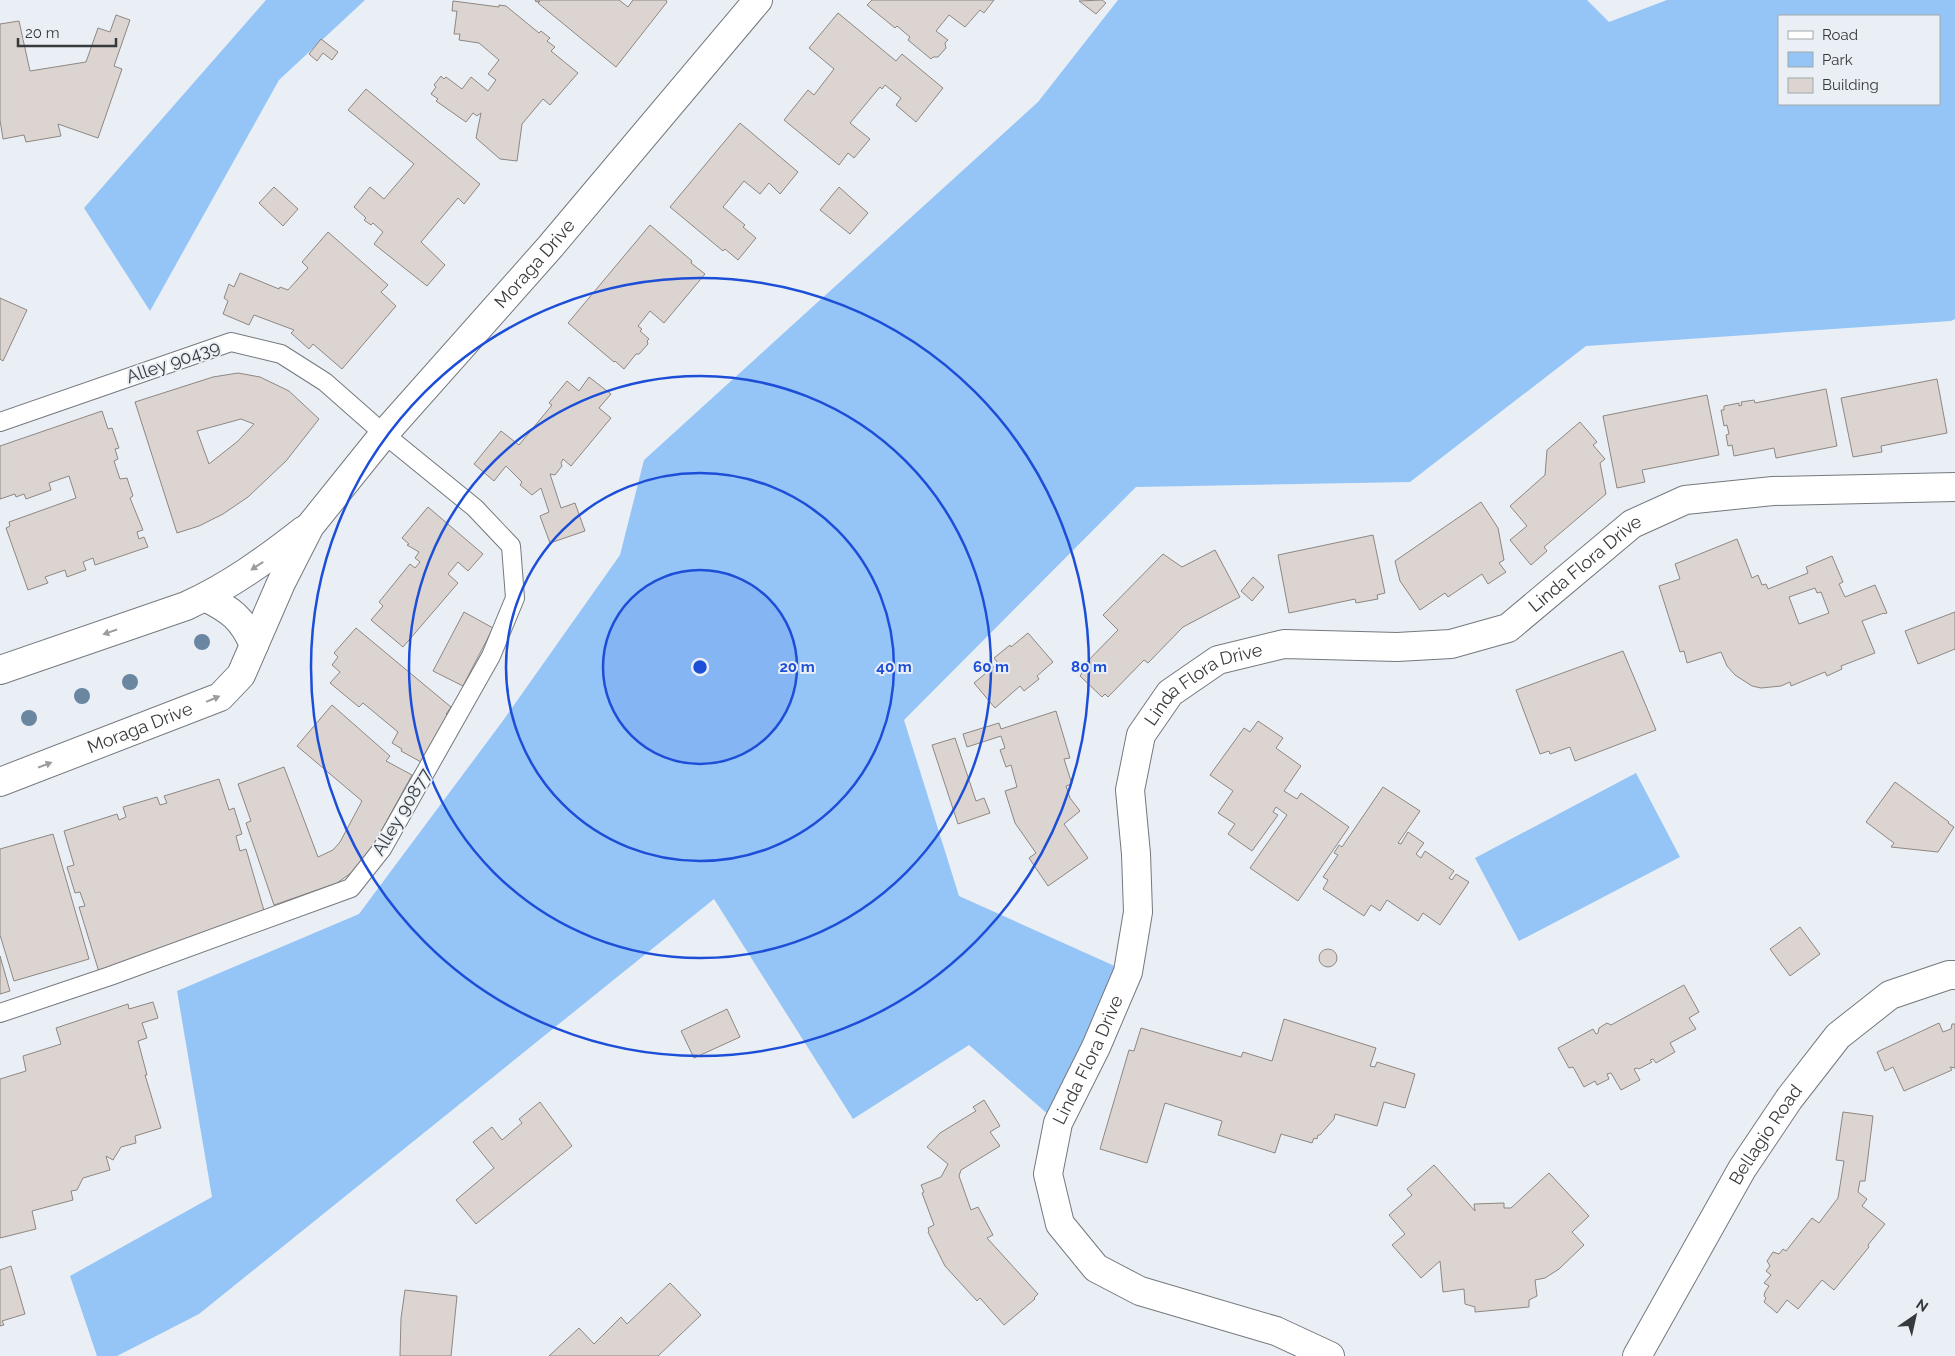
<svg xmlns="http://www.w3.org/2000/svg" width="1955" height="1356" font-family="Raleway,sans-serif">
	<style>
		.green { fill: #95c4f7; fill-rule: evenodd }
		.building { fill: #dbd4d0; stroke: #8e8783; fill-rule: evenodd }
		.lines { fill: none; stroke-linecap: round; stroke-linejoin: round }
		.service-casing { stroke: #74797e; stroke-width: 20 }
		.minor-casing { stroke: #74797e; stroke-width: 30 }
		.service { stroke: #fff; stroke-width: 18 }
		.minor { stroke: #fff; stroke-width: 28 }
		.tree { fill: #6a86a0 }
		.oneway { fill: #9b9c9e }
		.ring { fill: none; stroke: #1d4ed8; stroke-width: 2.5 }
		.labels { text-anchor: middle; stroke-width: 4; stroke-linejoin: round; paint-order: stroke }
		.street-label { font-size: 18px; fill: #373a3c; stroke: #eaeff5 }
		.centre { fill: #1d4ed8; stroke: #eaeff5; stroke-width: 2.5 }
		.ring-label { font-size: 15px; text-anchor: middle; font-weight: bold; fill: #1d4ed8; stroke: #eaeff5; stroke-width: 4; stroke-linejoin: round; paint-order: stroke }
	</style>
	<rect width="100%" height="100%" fill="#eaeff5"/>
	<!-- green -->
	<path class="green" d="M266,0H365L279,80L150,311L84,208Z
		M1118,0H1587L1609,22L1667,0H1955V319L1951,321L1586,346L1410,482L1136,487L904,720L959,896L1128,972L1058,1123L969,1045L853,1119L714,899L199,1314L117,1356H97L70,1276L212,1197L177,991L359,914L502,722L620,555L644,460L1038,102ZM1779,16H1939V104H1779Z
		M1636,773L1680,857L1519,941L1475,858Z"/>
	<!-- building -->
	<path class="building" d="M535,0H619L628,7L633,0H666L667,2L616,67L538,3L540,1L536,2Z
		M872,0H994L984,13L980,10L965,27L949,15L936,31L948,40L945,43L946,48L938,57H933L931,59L908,40L910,37L897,26L895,28L867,5Z
		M1102,0L1106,3L1096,14L1079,1Z
		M453,1L499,7V5L506,6L539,33L541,31L550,38L547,41L555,47L551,51L578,73L550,105L543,99L522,124L517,161L500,159L476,138L481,113L477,116L473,113L466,122L436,101L438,99L431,94L436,87L434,85L441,76L444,79L446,77L462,89L471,77L488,91L496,80L488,74L499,60L479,43L459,40L460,34H454L457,11H452Z
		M838,13L896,61L902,54L943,88L916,122L896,105L901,98L885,85L882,89L880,87L850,123L870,139L854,158L848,153L839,165L784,120L808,90L814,95L834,69L809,48Z
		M116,15L130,20L114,66L122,69L98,138L58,124L61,136L26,142L24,135L3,139L0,120V24L19,21L30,71L86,62L98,28L110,32Z
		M321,39L338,52L332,60L323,53L317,61L309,54Z
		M366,89L480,184L464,204L458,198L421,242L445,265L427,286L374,244L383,232L373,223L371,225L364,220L366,218L354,207L370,187L384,199L414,164L348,110Z
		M740,123L798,172L780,194L769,183L760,194L744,181L723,207L745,225L743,227L756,238L738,260L725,249L723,251L670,207Z
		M274,187L298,209L283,226L259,203Z
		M839,187L868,213L850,234L820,210Z
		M650,225L692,261L691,263L705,274L664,323L650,311L638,326L642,329L640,331L649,339L647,341L648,344L639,354H636L624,369L615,361L614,362L568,323Z
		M328,232L388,285L381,292L396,306L342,369L313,344L309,349L291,333L294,330L254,315L249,325L223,314L228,301L224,298L229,284L234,287L240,273L279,289L280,287L288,290L308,268L302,262Z
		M0,298L27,310L3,361L0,359Z
		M238,373L260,377L289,391L319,419L286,461L248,497L223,514L199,526L177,533L135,402L213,377ZM241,419L254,424L238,441L209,464L197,431Z
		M589,377L611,394L599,408L611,418L571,466L563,459L561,463L562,466L555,475L550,474L561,508L575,503L585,531L550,543L540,516L549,512L541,488L532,495L520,485L522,482L506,466L494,481L474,464L501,431L519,445L552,405L549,403L567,381L579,391Z
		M1937,379L1947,433L1881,446L1882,452L1853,457L1841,398Z
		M1826,389L1837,446L1776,458L1774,448L1734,456L1732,445L1728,446L1726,435L1729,434L1727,425L1724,426L1721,410H1724V406L1739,403V406L1742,405L1741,402L1754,400L1755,403Z
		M1707,395L1719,455L1642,470L1645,482L1617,488L1603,416Z
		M102,411L108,429L112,428L119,448L115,449L118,459L114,461L120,479L127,478L133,496L130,498L143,530L137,532L139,539L144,537L148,547L95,565L93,558L83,562L86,570L67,577L65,570L45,577L48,583L28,590L6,528L10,526L9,522L76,498L69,476L49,483L51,490L26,499L24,494L16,497L15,494L0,499V446Z
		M1580,422L1597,442L1593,445L1605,459L1600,463L1606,494L1544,547L1547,551L1531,565L1510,540L1527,526L1510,506L1545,475L1547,450Z
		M1481,502L1498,528L1504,560L1499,563L1506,572L1488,584L1482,574L1448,597L1445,593L1420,610L1400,581L1395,561Z
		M428,507L483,554L468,571L458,562L448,574L458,583L403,647L371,620L383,606L379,602L410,564L415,568L420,562L415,558L419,552L407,545L409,544L402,538Z
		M1373,535L1385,593L1377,595L1378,599L1356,603L1355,599L1289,613L1278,555Z
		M1737,539L1752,578L1758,575L1762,585L1766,584L1768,589L1808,573L1806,567L1832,556L1843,582L1839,584L1845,597L1875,585L1887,613L1885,614L1884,613L1862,621L1875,653L1841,666L1842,669L1827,676L1825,672L1791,686L1790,682L1781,686L1761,688L1752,686L1735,675L1727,666L1721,652L1687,663L1684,651L1680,652L1659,586L1680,579L1675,564ZM1815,588L1817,593L1821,592L1829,613L1799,624L1789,597Z
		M1215,550L1240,597L1183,627L1148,663L1144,660L1108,697L1105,694L1102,697L1080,676L1082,673L1079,670L1118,630L1103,615L1163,554L1182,567Z
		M1253,577L1264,587L1252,601L1241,591Z
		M464,612L493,628L463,686L433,671Z
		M1955,612V649L1918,664L1905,631Z
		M356,628L451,707L446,714L451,717L421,762L401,751L402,749L392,743L398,732L363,703L359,707L330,683L340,672L332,665L338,657L334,653Z
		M1028,633L1053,662L1037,676L1039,679L1024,691L1020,686L995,708L974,683L998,663L994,658L1010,645L1011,647Z
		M1623,651L1656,730L1575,761L1570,747L1550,754L1549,751L1540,754L1516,690Z
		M332,705L390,756L386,761L412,775L368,855L351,873L337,883L274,905L246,823L251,821L238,784L284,767L318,857L333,850L340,842L362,801L297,746Z
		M1056,711L1070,758L1064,759L1072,784L1066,786L1070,798L1080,811L1064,824L1088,858L1048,886L1029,858L1036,853L1015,823L1005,791L1017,787L1011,765L1006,767L1000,750L1005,748L1001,736L967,747L963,734L999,723L1001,729Z
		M1258,721L1283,738L1276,748L1301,766L1284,791L1297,799L1301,793L1349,827L1298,901L1250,868L1287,815L1276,807L1273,812L1278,815L1252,851L1228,834L1235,824L1218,813L1233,791L1210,775L1244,728L1250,732Z
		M955,738L976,801L984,798L990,813L958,824L932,745Z
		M219,779L229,810L234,808L242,834L236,836L240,851L246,849L265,914L99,972L79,907L85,906L80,892L75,893L67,867L74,865L64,831L117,814L119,820L126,817L123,807L157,797L160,805L167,803L164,796Z
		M1895,782L1949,822L1948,823L1954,827L1938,852L1891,847L1894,843L1866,822Z
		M1383,787L1420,811L1398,843L1401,844L1408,832L1424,843L1416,854L1421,858L1425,851L1454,871L1449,878L1452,880L1456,874L1469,882L1440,925L1423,913L1418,921L1387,900L1380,911L1371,905L1364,916L1323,889L1328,880L1323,877L1338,855L1334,853L1339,845L1342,847Z
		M53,834L89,959L14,981L0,935V849Z
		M1800,927L1820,954L1790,976L1770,949Z
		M1319 958a9 9 0 1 1 18 0a9 9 0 1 1-18 0Z
		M0,956L10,991L0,994Z
		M1684,985L1699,1012L1689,1018L1696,1029L1670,1043L1675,1052L1656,1063L1653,1059L1650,1060L1652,1062L1639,1069L1637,1068L1634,1069L1640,1080L1621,1090L1611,1073L1607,1074L1609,1079L1597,1085L1595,1081L1584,1087L1573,1067L1569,1068L1558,1048L1593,1029L1596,1034L1598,1033L1599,1028L1607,1023L1611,1025Z
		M153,1002L158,1018L142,1023L147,1038L138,1041L147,1075H145L161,1128L135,1136L136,1143L121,1147L113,1160L106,1156L110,1170L83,1178L77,1190L71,1191L73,1200L32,1211L36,1229L0,1238V1079L26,1071L23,1056L61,1044L56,1028L128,1004L129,1009Z
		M727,1009L740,1037L694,1058L681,1031Z
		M1284,1019L1376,1048L1370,1066L1375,1067L1377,1062L1415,1074L1405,1108L1384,1102L1377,1126L1335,1114L1334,1119L1320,1135H1318L1317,1139L1314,1138L1312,1143L1281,1134L1275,1153L1218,1135L1222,1121L1165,1103L1147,1163L1100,1149L1129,1050L1134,1051L1141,1028L1241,1057L1243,1052L1272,1061Z
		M1939,1023L1943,1032L1951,1029L1952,1024H1955V1068L1950,1067L1952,1070L1904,1091L1893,1067L1885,1071L1877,1052Z
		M984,1100L1000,1126L990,1132L1000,1146L961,1170L959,1176L971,1210L978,1207L993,1235L987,1238L1038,1294L1034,1298L1035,1299L1004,1325L980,1298L977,1301L945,1266L928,1232L929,1231L928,1228L934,1225L922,1193L924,1192L921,1185L941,1177L948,1164L927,1147L940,1133L976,1111L973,1107Z
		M540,1102L572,1146L476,1224L456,1200L494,1168L473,1142L492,1127L502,1140L522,1123L519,1119Z
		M1843,1112L1873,1116L1865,1181H1860L1858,1192L1867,1199L1862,1206L1885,1224L1868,1245L1869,1247L1834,1290L1822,1280L1798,1309L1787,1300L1777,1313L1764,1302L1766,1298L1764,1296L1765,1292L1769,1286L1764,1283L1771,1275L1766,1271L1770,1266L1767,1261L1773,1252L1779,1254L1783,1249L1786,1251L1812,1218L1819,1223L1838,1198L1844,1161L1836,1160Z
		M1434,1165L1475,1211L1474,1204L1504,1203V1208H1511L1549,1173L1589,1216L1572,1232L1584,1245L1559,1269L1545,1278L1535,1280L1537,1296L1529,1300V1307L1475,1312V1307L1465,1304L1464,1289L1443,1292L1440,1261L1421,1278L1392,1245L1405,1234L1389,1215L1412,1195L1407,1189Z
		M11,1266L25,1314L2,1321L4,1325L0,1326V1270Z
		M670,1283L701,1315L658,1356H549L579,1328L594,1344L621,1317L627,1324Z
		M405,1290L457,1296L451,1356H400L401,1318Z"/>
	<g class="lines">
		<!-- service casing -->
		<g class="service-casing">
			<path id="service" d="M0,422L231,342L281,354L325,382L384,434L475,508L511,546L515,598L491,656L382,849L351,888L110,976L0,1013"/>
		</g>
		<!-- minor casing -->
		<g class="minor-casing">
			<g id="minor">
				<path d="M205,597C231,610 242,618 254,645"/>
				<path d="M0,670L186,606C230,586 267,559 304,530"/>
				<path id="s1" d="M0,782L220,697L241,675L281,583L310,526L384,434L550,247L758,0"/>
				<path id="s2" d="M1330,1356L1276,1331L1140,1291L1096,1268L1060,1224L1048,1174L1058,1123L1096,1047L1128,972L1138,912L1136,854L1130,790L1141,735L1170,693L1218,660L1284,644L1397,647L1451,644L1508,628L1632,524L1685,500L1773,491L1955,487"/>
				<path id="s3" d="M1637,1356L1742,1169L1789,1099L1838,1036L1890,995L1949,975H1955"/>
			</g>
		</g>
		<!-- service -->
		<use href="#service" class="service"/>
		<!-- minor -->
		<use href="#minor" class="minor"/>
	</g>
	<!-- trees -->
	<g class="tree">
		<circle cx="202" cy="642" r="8"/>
		<circle cx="130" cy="682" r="8"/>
		<circle cx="82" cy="696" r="8"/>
		<circle cx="29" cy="718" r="8"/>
	</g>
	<!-- one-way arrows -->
	<defs><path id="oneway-solid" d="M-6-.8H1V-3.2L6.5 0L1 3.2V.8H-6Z" transform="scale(1.25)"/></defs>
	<g class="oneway">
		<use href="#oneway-solid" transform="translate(257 566) rotate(147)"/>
		<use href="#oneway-solid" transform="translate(110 632) rotate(161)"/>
		<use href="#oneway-solid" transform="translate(213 699) rotate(-23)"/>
		<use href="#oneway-solid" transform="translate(45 765) rotate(-21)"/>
	</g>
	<!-- distance rings -->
	<circle cx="700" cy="667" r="97" fill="#1d4ed8" fill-opacity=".12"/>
	<g class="ring">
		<circle cx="700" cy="667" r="97"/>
		<circle cx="700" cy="667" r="194"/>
		<circle cx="700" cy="667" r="291"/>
		<circle cx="700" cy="667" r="389"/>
	</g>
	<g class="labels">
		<!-- street labels -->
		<g class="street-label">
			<text dy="6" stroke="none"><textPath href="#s1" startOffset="776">Moraga Drive</textPath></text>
			<text transform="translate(173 362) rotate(-19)" y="6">Alley 90439</text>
			<text dy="6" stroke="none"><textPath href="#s2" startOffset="1321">Linda Flora Drive</textPath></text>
			<text dy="6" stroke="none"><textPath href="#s2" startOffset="901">Linda Flora Drive</textPath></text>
			<text dy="6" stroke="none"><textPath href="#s1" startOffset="150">Moraga Drive</textPath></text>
			<text transform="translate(402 812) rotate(-59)" y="6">Alley 90877</text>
			<text dy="6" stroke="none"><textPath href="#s2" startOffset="481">Linda Flora Drive</textPath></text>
			<text dy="6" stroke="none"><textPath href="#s3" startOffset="256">Bellagio Road</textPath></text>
		</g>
	</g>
	<circle cx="700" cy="667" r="8" class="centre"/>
	<g class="ring-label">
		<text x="797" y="672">20 m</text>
		<text x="894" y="672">40 m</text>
		<text x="991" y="672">60 m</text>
		<text x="1089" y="672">80 m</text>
	</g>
	<!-- legend -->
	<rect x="1778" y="15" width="162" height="90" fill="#eaeff5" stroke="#a2a7ab"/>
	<rect x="1788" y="31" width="25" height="8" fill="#ffffff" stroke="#a2a7ab"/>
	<text x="1822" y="40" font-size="15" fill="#373a3c">Road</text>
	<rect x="1788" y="52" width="25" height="15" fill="#95c4f7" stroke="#a2a7ab"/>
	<text x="1822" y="65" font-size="15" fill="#373a3c">Park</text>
	<rect x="1788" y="78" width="25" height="15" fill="#dbd4d0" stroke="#a2a7ab"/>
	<text x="1822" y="90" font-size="15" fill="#373a3c">Building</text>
	<!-- north arrow -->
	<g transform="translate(1915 1316) rotate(34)" stroke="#eaeff5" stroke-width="4" paint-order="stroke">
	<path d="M0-4L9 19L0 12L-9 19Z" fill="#373a3c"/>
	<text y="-8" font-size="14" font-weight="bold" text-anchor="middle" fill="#373a3c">N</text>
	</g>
	<!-- scale -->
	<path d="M18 38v8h98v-8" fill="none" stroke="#373a3c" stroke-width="2.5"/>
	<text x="25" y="38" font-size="15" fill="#373a3c" stroke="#eaeff5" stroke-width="4" paint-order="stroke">20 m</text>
</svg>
